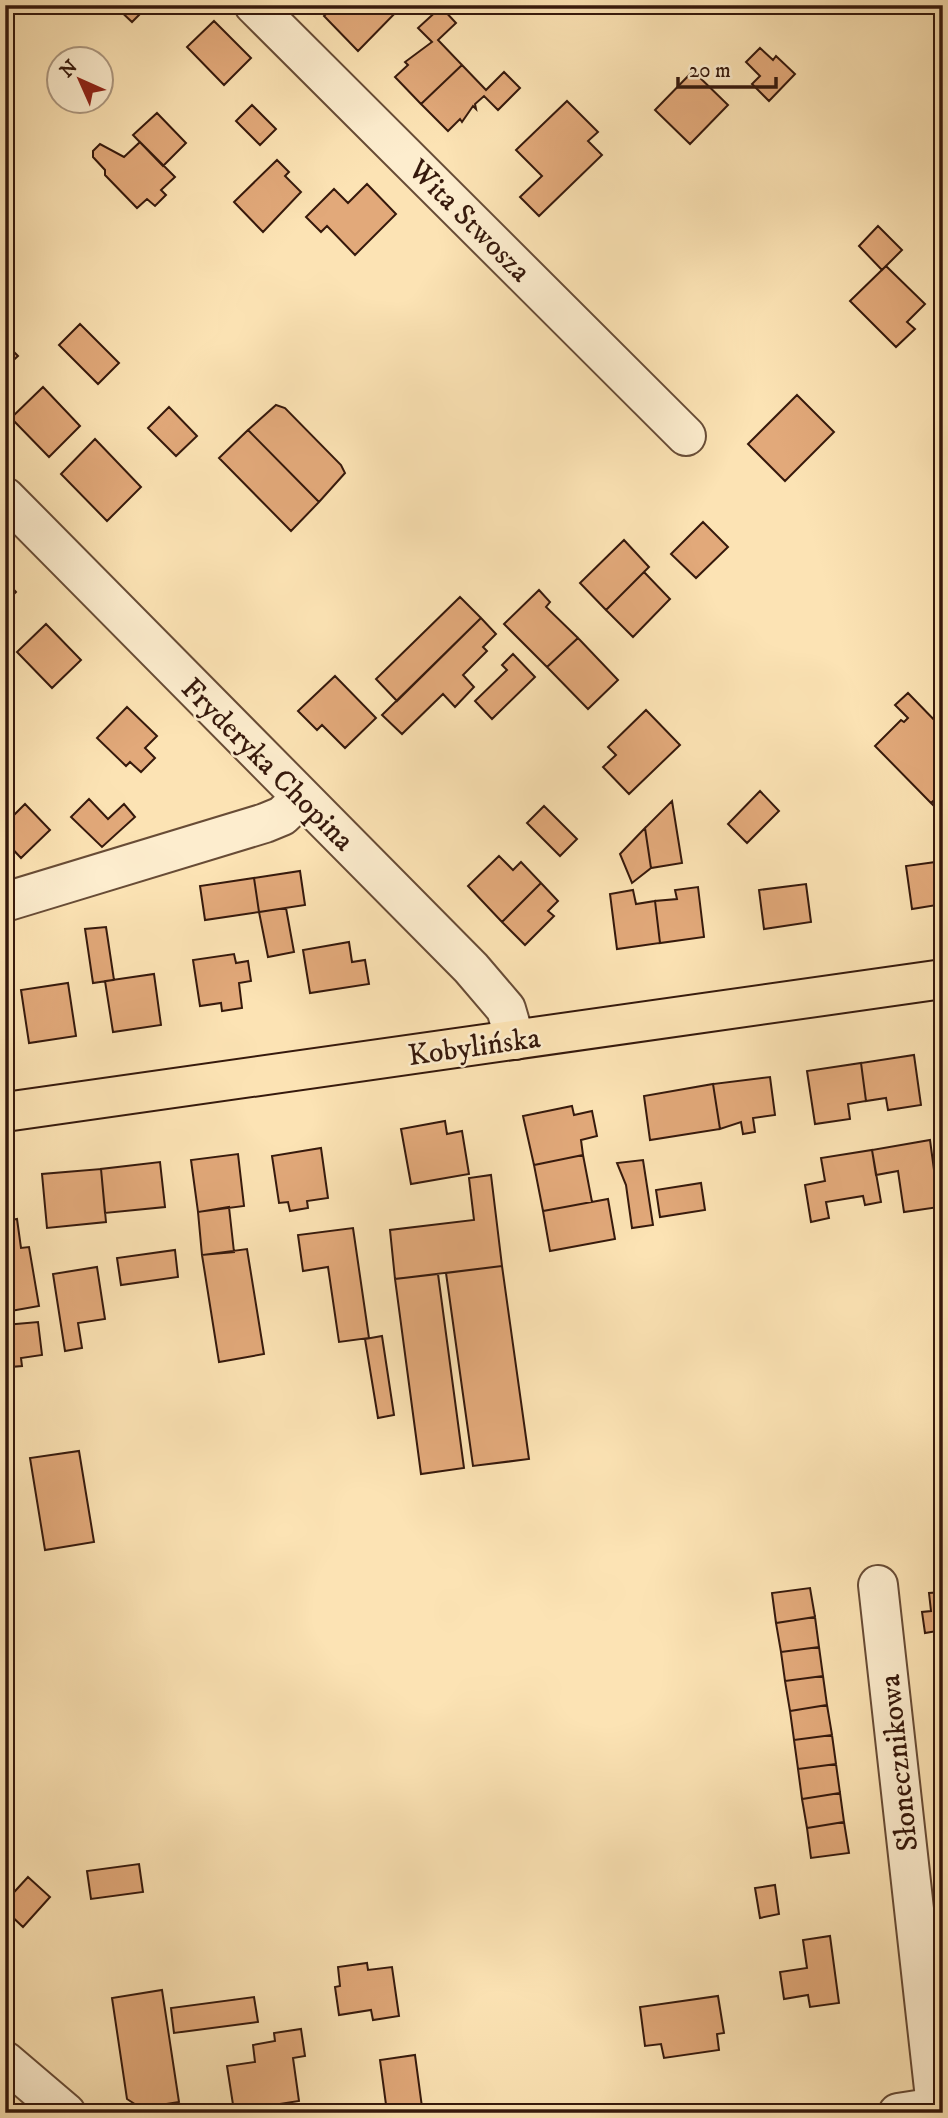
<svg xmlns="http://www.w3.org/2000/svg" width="948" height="2118" font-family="'IM FELL DW Pica',serif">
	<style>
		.building { fill: #e2a97a; stroke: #36190c; stroke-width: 2 }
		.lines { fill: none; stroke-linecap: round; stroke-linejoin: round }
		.minor-casing { stroke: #684c36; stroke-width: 42 }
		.major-casing { stroke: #36190c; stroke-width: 42 }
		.minor { stroke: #fdedce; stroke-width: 38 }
		.major { stroke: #fce3b4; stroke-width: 38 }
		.labels { text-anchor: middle; stroke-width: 5; stroke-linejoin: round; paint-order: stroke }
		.street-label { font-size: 30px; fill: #36190c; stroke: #fdedce }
	</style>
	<rect width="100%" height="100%" fill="#fce3b4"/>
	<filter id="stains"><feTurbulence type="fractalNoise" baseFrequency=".00286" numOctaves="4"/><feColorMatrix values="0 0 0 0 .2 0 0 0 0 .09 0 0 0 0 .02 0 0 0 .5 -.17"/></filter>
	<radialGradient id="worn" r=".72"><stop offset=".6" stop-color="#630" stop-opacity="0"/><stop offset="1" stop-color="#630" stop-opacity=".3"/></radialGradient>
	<!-- building -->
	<path class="building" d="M114,5H149L132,22Z
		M335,5H403L358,51L324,16Z
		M441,7L456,23L438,40L462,65L421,104L395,77L408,65L405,62L432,42L418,28Z
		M214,21L251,58L224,85L187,47Z
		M760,48L773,60L776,56L795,74L769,101L752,84L760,76L746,62Z
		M462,65L486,90L504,72L520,88L498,110L484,96L475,104L476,109L473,106L462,122L460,119L448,131L421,104Z
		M693,71L728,105L690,144L655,110Z
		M567,101L598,132L588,141L602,155L539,216L520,197L542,176L516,150Z
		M252,105L276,129L260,145L236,121Z
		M157,113L186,143L163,166L133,135Z
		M140,142L175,177L161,190L166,195L155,206L147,199L137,208L105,175V170L93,157V151L100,144L124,157Z
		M277,160L289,172L285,176L301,192L263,232L234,202Z
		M367,184L396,214L355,255L327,226L321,232L306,217L334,189L348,203Z
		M878,226L902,250L882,270L859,246Z
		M886,266L925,304L907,322L915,329L896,347L850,301Z
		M80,324L119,363L98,384L59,345Z
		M5,343L18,356L5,368Z
		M43,387L80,426L49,457L11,418Z
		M797,395L834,432L785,481L748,444Z
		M276,405L285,408L341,465L345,473L319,502L248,430Z
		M169,407L197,436L176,456L148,428Z
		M248,430L319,502L291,531L219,458Z
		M95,439L141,487L107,521L61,474Z
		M703,522L728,547L696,578L671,554Z
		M624,540L649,567L606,610L580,583Z
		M644,572L670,599L633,637L606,610Z
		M5,580L16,592L5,603Z
		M539,590L550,602L546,607L578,638L547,667L504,624Z
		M460,597L481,618L397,701L376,679Z
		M481,618L496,634L483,647L487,651L463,675L474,687L455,707L443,694L402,734L382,715Z
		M46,624L81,660L52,688L17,652Z
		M578,638L618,680L588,709L547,667Z
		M513,654L535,677L492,719L475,701L507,670L502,665Z
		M335,676L376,718L345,748L322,725L317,730L298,711Z
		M908,693L943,729V792L931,803L875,746L901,720L904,722L908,718L895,705Z
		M127,707L157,736L145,748L155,758L141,772L130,762L126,766L97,738Z
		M646,710L680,745L629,794L603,767L616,755L608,747Z
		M760,791L779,811L747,843L728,824Z
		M943,792V815L931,803Z
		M89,799L108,819L124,804L135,817L102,847L71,817Z
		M672,801L682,863L651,868L645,828Z
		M25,804L50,830L21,858L5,841V824Z
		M544,806L577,839L560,856L527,823Z
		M645,828L651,868L632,883L620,854Z
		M499,856L513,870L521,862L541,883L502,922L468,886Z
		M943,861V904L912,909L906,866Z
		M300,871L305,905L259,912L254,878Z
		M254,878L259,912L205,920L200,886Z
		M541,883L558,901L548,911L554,916L525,945L502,922Z
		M806,884L811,922L764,929L759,890Z
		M698,887L704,937L660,943L655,901L677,899L675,890Z
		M633,890L636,904L655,901L660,943L617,949L610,894Z
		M286,908L294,952L268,957L259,912Z
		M106,927L114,980L93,983L85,929Z
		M349,942L352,962L365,960L369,984L310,993L303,950Z
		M234,954L236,963L248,961L251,981L239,983L242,1008L222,1011L221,1003L200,1006L193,960Z
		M154,974L161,1025L113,1032L105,981Z
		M68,983L76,1036L29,1043L21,990Z
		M914,1055L921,1105L888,1110L886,1098L866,1101L861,1063Z
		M861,1063L866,1101L848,1104L850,1119L815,1124L807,1071Z
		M770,1077L775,1115L753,1118L755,1132L743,1134L741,1122L720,1129L713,1084Z
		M713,1084L720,1129L650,1140L644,1096Z
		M572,1106L574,1115L592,1111L597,1136L581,1140L583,1155L534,1165L523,1116Z
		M445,1121L447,1134L462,1131L469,1174L411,1184L401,1129Z
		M930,1140L939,1207L904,1212L898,1171L876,1175L872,1150Z
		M321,1148L328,1198L307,1201L308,1208L290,1211L288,1202L279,1203L272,1156Z
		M872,1150L881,1202L865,1205L863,1196L826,1202L829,1218L811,1222L805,1185L825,1181L821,1158Z
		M238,1154L244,1206L198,1212L191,1160Z
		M583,1155L592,1202L543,1211L534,1165Z
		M643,1160L653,1225L632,1228L626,1185L617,1163Z
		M160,1162L165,1207L105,1213L101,1169Z
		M101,1169L106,1222L47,1228L42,1174Z
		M491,1175L502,1266L395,1279L390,1230L474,1220L469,1178Z
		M701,1183L705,1210L660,1217L656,1190Z
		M608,1199L615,1239L550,1251L543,1211Z
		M229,1207L234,1252L202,1255L198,1212Z
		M17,1219L21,1248L29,1247L39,1306L5,1312V1221Z
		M353,1228L369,1338L339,1342L328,1267L303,1271L298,1235Z
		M247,1249L264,1354L219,1362L202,1255Z
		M175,1250L178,1277L121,1285L117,1258Z
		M502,1266L529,1459L473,1466L446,1273Z
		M97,1267L105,1319L78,1323L82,1348L65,1351L53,1274Z
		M438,1274L464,1468L421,1474L395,1279Z
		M38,1322L42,1355L21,1358L22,1366L11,1367L12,1372L5,1373V1325Z
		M382,1336L394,1415L378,1418L365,1339Z
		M79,1451L94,1542L45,1550L30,1458Z
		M810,1588L815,1617L776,1623L772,1593Z
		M943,1592V1630L925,1633L922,1612L931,1611L929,1593Z
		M815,1617L819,1647L781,1652L776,1623Z
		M943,1630V1660L939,1661L935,1631Z
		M819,1647L823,1676L785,1681L781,1652Z
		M823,1676L827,1705L790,1711L785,1681Z
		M827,1705L832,1735L794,1740L790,1711Z
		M832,1735L836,1764L798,1769L794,1740Z
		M836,1764L840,1793L802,1799L798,1769Z
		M840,1793L844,1822L807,1828L802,1799Z
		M844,1822L849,1853L811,1858L807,1828Z
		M139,1864L143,1892L91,1899L87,1871Z
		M28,1877L50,1897L23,1927L5,1910V1902Z
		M775,1885L779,1914L760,1918L755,1888Z
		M830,1936L839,2003L810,2007L808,1995L784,1999L780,1972L807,1968L803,1940Z
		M367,1963L368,1970L392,1967L399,2016L373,2020L371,2010L339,2015L335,1987L340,1986L338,1967Z
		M162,1990L179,2102L141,2108L127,2099L112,1998Z
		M718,1996L724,2033L717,2034L719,2050L664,2058L661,2044L645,2046L640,2007Z
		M254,1997L258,2022L174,2033L171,2008Z
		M301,2029L305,2056L293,2058L299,2101L234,2111L227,2066L255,2062L253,2045L275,2041L274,2033Z
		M415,2055L422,2107L387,2112L380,2060Z"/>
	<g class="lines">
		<!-- minor casing -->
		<g class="minor-casing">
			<path id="minor" d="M254,5L686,436
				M5,497L471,968L506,1009L515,1040
				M5,902L265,823L282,816L301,798
				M878,1585L936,2107
				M5,2061L66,2113
				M898,2113L943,2106"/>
		</g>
		<!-- major casing -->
		<g class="major-casing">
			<path id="major" d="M5,1112L943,979"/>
		</g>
		<!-- minor -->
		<use href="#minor" class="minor"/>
		<!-- major -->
		<use href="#major" class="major"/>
	</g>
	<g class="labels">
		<!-- street labels -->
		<g class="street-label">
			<text transform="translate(470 220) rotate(45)" y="10">Wita Stwosza</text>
			<text transform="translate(268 764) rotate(45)" y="10">Fryderyka Chopina</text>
			<text transform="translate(474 1046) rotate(-8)" y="10">Kobylińska</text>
			<text transform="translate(898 1763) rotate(-96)" y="10">Słonecznikowa</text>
		</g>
	</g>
	<!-- margin -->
	<rect width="948" height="2118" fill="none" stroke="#fce3b4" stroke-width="28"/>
	<rect x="7" y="7" width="934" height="2104" fill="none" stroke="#36190c" stroke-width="3.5"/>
	<rect x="14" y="14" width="920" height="2090" fill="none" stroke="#36190c" stroke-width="2"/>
	<!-- north arrow -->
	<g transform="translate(80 80) rotate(315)"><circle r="33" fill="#fdedce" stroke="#ad9880" stroke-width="2"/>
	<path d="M0-5L12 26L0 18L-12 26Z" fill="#8f2418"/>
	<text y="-10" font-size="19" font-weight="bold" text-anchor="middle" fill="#36190c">N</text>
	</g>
	<!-- scale -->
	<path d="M678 77v10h98v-10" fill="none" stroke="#36190c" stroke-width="3.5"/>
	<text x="689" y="77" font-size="21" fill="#36190c" stroke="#fdedce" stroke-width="5" paint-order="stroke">20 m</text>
	<rect width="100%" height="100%" filter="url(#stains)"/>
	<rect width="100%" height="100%" fill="url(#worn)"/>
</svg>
